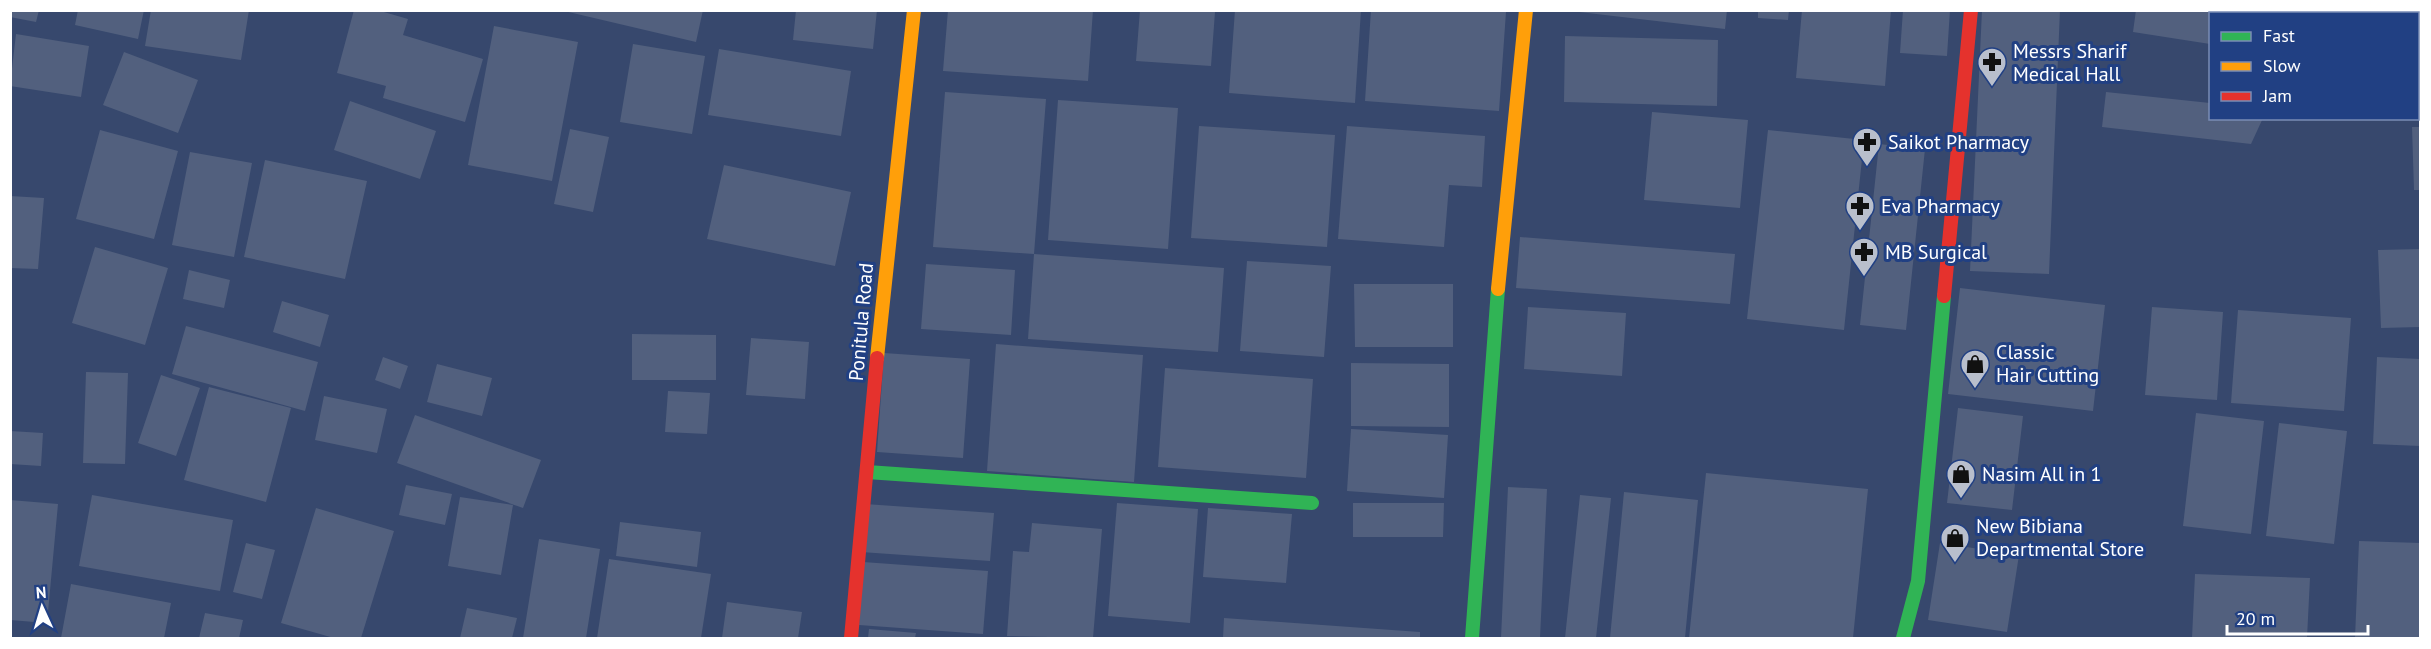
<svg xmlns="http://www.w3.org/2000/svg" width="2431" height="649" font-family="'PT Sans',sans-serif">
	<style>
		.building { fill: #52607e }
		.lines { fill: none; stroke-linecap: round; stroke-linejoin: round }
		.fast { stroke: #30b455; stroke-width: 14 }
		.slow { stroke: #ff9f0a; stroke-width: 14 }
		.jam { stroke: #e5322d; stroke-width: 14 }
		.labels { text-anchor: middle; stroke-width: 6; stroke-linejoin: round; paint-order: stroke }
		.poi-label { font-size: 20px; fill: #fff; stroke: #214083; text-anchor: start }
		.street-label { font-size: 20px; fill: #fff; stroke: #214083 }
	</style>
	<rect width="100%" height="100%" fill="#37486d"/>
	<!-- building -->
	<path class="building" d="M10,10H39L36,22L10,17Z
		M78,10H144L138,39L75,25Z
		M151,10H249L241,60L145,46Z
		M354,10H377L408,19L403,35L483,59L465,122L383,98L386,86L337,73Z
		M560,10H703L696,42Z
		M796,10H877L873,49L793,40Z
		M948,10H1093L1088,81L943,71Z
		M1140,10L1215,12L1211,66L1136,61Z
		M1235,10H1361L1355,103L1229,93Z
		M1371,10L1506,12L1499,111L1365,101Z
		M1562,10H1727L1725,29Z
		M1758,10H1789L1788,20L1758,18Z
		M1802,10H1891L1885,86L1796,78Z
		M1903,10H1950L1947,56L1900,53Z
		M1982,10H2060L2049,274L1970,271Z
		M2136,10H2256L2255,14H2210V44L2133,32Z
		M2405,10H2420V28L2418,29V14H2405Z
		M494,26L578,42L552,181L468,165Z
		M16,34L89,46L81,97L10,86Z
		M1565,36L1718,40L1717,106L1564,102Z
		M633,44L705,56L692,134L620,122Z
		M719,49L851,71L841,136L708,115Z
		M124,52L198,80L178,133L103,105Z
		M945,92L1046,99L1034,254L1224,268L1218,352L1028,339L1034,254L933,247Z
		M2106,92L2210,103V118H2263L2251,144L2102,127Z
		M1058,100L1178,108L1168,249L1048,240Z
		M350,101L436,131L420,179L334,150Z
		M1652,112L1748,120L1740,208L1644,200Z
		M1199,126L1335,135L1327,247L1191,238Z
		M1347,126L1485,136L1482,187L1449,185L1444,247L1338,239Z
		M2412,127H2420V190H2414Z
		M570,129L609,137L593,212L554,204Z
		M100,130L178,151L154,239L76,219Z
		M1768,130L1864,140L1844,330L1747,319Z
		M1879,144L1925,149L1906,330L1860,325Z
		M190,152L252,163L234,257L172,245Z
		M265,160L367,181L345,279L244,257Z
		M724,165L851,192L835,266L707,239Z
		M10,196L44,198L38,269L10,268Z
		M1520,237L1735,254L1730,304L1516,288Z
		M95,247L168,268L145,345L72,323Z
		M2420,249V327L2381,328L2378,250Z
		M1247,261L1331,266L1324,357L1240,351Z
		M926,264L1015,270L1011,335L921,329Z
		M189,270L230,280L224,308L183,299Z
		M1354,284H1453V347H1355Z
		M1960,288L2105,305L2093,411L1948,394Z
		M282,301L329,315L320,347L273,332Z
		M1528,307L1626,313L1622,376L1524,369Z
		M2152,307L2223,312L2217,400L2145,395Z
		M2238,310L2351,318L2344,411L2231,403Z
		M186,326L318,362L305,411L172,374Z
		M632,334L716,335V380H632Z
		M751,338L809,342L805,399L746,395Z
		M996,344L1143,355L1134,482L987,471Z
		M884,353L970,359L963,458L877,452Z
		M383,357L408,366L400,389L375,380Z
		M2377,357L2420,359V446L2373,444Z
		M1351,363L1449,364V427L1351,426Z
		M437,364L492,378L482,416L427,402Z
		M1165,368L1313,379L1306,478L1158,467Z
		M86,372L128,373L125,464L83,463Z
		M161,375L200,388L176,456L138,443Z
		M209,387L291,408L266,502L184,480Z
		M668,391L710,393L707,434L665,432Z
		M324,396L387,409L377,453L315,440Z
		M1958,408L2023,416L2012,510L1947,503Z
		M2196,413L2264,421L2251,534L2183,526Z
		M415,415L541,460L523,508L397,463Z
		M2279,423L2347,431L2334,544L2266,536Z
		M1351,429L1448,435L1444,498L1347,491Z
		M10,431L43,433L41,466L10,464Z
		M1706,473L1868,489L1853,638H1689Z
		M406,485L452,494L445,525L399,515Z
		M1508,487L1547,489L1540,638H1501Z
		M1624,492L1698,500L1685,638H1610Z
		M92,495L233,520L220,591L79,566Z
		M1580,495L1611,498L1596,638H1565Z
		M460,497L513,505L501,575L448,566Z
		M10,500L58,504L47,623L10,620Z
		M1117,503L1198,509L1190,623L1108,616Z
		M1353,503H1444L1443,537H1353Z
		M865,504L994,513L990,561L861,552Z
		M316,508L394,531L361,638H334L281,623Z
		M1208,508L1292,514L1286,583L1203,577Z
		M620,522L701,532L697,567L616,556Z
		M1032,523L1102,529L1093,638L1007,636L1013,551L1029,552Z
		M539,539L600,549L586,638H523Z
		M2359,541L2420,543V638H2355Z
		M246,543L275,550L262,599L233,592Z
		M1940,543L2019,555L2007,632L1928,620Z
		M609,559L711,574L701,638H597Z
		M863,562L988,571L983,634L859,625Z
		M2195,574L2310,578L2307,638H2192Z
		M71,584L171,603L164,638H61Z
		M727,602L802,612L798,638H722Z
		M467,608L517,618L512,638H460Z
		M205,613L243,620L239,638H199Z
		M1224,618L1420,632V638H1223Z
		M869,629L916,633L915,638H868Z"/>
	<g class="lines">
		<!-- fast -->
		<path class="fast" d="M867,472L1312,503
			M1472,638L1498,289
			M1903,638L1918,581L1944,296"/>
		<!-- slow -->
		<path class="slow" d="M1498,289L1526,10
			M877,358L914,10"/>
		<!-- jam -->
		<path class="jam" d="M1944,296L1971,10
			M851,638L877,358"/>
	</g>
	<!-- icons -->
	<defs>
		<g id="pharmacy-pin" transform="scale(1.5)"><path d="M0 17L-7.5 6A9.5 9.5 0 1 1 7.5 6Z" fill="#b9bfcc" stroke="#214083"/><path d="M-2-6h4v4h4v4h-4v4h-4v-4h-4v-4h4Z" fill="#111"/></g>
		<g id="shop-pin" transform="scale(1.5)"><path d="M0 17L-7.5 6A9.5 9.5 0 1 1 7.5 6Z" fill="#b9bfcc" stroke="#214083"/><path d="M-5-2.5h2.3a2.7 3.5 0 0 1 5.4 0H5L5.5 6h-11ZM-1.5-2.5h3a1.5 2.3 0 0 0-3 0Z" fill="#111"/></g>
	</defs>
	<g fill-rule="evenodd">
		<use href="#pharmacy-pin" x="1992" y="62"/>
		<use href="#pharmacy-pin" x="1867" y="142"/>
		<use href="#pharmacy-pin" x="1860" y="206"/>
		<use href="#pharmacy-pin" x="1864" y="252"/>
		<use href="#shop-pin" x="1975" y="364"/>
		<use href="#shop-pin" x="1961" y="474"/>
		<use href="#shop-pin" x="1955" y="538"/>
	</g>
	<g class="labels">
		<!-- poi labels -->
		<g class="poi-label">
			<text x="2013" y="58">Messrs Sharif<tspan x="2013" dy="23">Medical Hall</tspan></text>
			<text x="1888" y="149">Saikot Pharmacy</text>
			<text x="1881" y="213">Eva Pharmacy</text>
			<text x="1885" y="259">MB Surgical</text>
			<text x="1996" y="359">Classic<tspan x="1996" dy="23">Hair Cutting</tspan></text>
			<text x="1982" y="481">Nasim All in 1</text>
			<text x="1976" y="533">New Bibiana<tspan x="1976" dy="23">Departmental Store</tspan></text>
		</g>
		<!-- street labels -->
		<g class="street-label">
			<text transform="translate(861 322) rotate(-85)" y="7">Ponitula Road</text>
		</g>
	</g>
	<!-- border -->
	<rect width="2431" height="649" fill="none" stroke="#ffffff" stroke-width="24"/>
	<!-- legend -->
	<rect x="2209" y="12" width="210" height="108" fill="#214083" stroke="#7a8cb5" stroke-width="1.5"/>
	<rect x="2221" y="32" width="30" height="9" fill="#30b455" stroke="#7a8cb5" stroke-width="1.5"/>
	<text x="2263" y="42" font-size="18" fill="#ffffff">Fast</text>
	<rect x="2221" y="62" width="30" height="9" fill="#ff9f0a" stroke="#7a8cb5" stroke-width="1.5"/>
	<text x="2263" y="72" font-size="18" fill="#ffffff">Slow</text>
	<rect x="2221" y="92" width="30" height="9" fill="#e5322d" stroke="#7a8cb5" stroke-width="1.5"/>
	<text x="2263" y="102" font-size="18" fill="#ffffff">Jam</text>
	<!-- north arrow -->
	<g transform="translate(42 607) rotate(356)" stroke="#214083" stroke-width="4.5" paint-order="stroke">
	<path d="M0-4.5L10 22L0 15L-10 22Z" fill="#ffffff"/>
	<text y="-9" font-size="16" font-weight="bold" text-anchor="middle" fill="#ffffff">N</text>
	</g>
	<!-- scale -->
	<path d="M2227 625v9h141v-9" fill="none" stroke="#ffffff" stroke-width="3"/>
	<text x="2236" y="625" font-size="18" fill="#ffffff" stroke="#214083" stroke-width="4.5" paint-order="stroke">20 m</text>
</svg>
